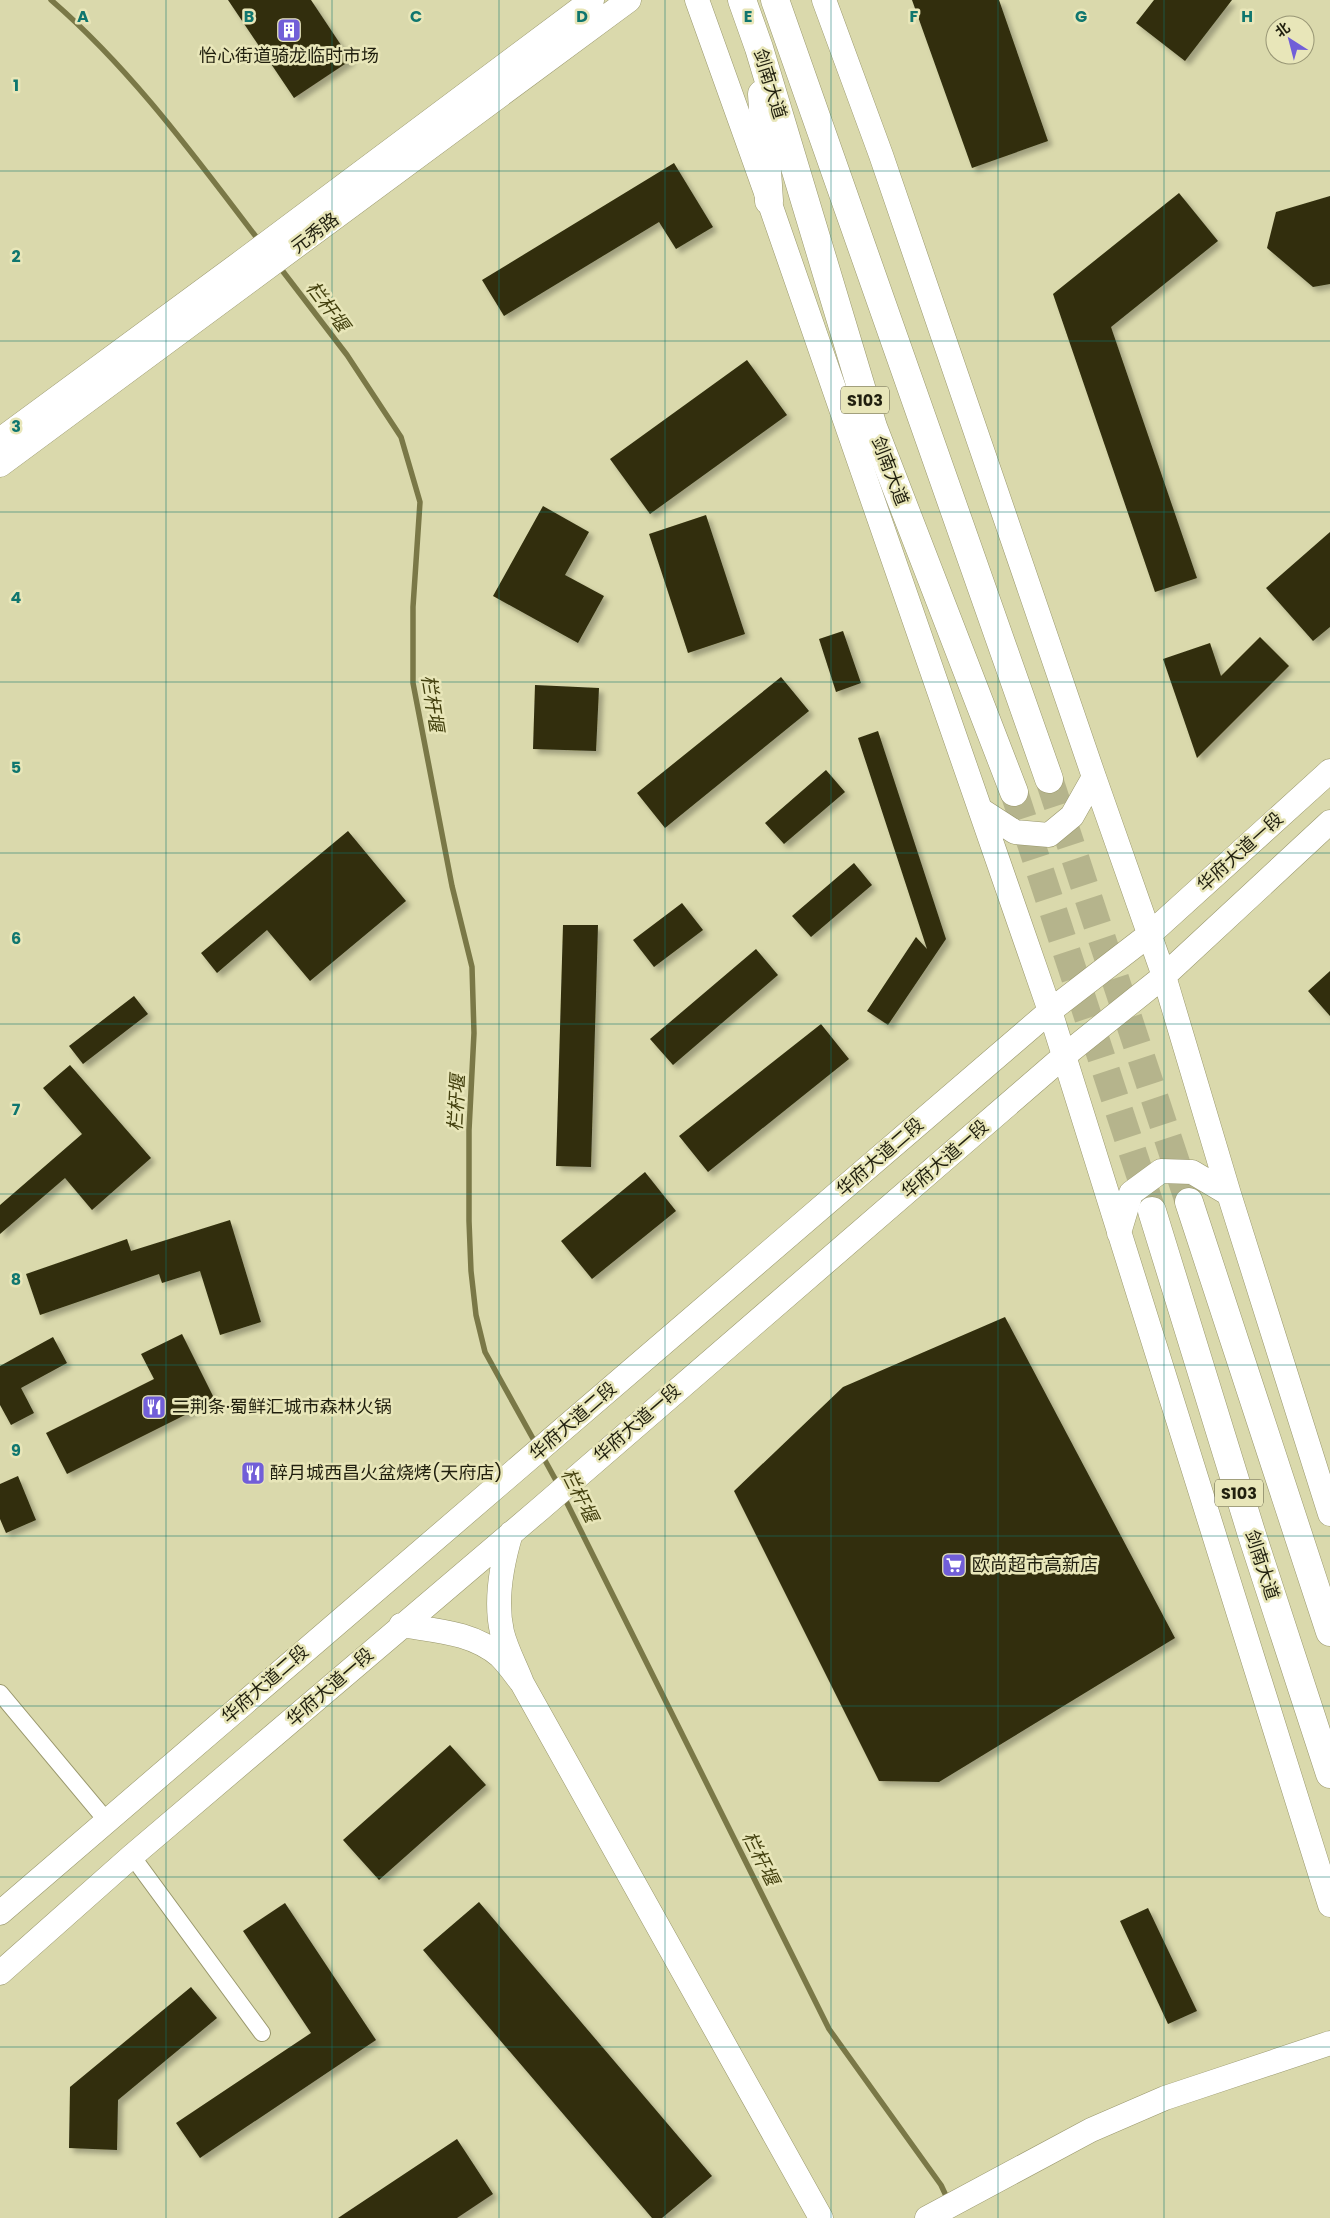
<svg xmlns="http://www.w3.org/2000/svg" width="1330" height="2218" font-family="Poppins,'Noto Sans SC',sans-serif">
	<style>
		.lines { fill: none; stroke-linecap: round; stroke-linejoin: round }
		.stream { stroke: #7a7847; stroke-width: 5.5 }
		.building { fill: #302e0d; filter: url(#shadow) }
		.highway-tunnel { stroke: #b5b48c; stroke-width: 28; stroke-dasharray: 28 14; stroke-linecap: butt }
		.street-casing { stroke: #99976c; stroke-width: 18 }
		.secondary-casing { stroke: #99976c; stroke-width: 25 }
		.highway-casing { stroke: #99976c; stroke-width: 29 }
		.street { stroke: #fff; stroke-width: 16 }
		.secondary { stroke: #fff; stroke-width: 24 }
		.highway { stroke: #fff; stroke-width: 28 }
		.grid { fill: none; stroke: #0f766e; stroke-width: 1; stroke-opacity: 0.55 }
		.labels { text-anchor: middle; stroke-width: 5; stroke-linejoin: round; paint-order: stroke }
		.shield { fill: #e8e6b9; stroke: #5c5b41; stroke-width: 1 }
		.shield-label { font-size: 16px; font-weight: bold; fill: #201f0e }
		.poi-label { font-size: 18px; fill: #201f0e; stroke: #e8e6b9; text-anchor: start }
		.street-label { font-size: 18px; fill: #201f0e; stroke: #e8e6b9 }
		.water-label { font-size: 19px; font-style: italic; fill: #43400e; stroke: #e8e6b9 }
		.grid-label { font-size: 16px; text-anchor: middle; font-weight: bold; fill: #0f766e; stroke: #e8e6b9; stroke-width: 5; stroke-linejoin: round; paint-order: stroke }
	</style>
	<defs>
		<filter id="shadow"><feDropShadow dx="4.5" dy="4.5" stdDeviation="2.5" flood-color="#0004"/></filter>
	</defs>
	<rect width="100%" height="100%" fill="#dad9ac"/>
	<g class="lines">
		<!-- stream -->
		<path class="stream" d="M51,0C132,70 195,157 260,242
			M278,265L347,355L401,437L420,502L413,607V683L452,886L472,967L474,1033L469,1130V1221L471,1271L476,1315L485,1352L536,1444
			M542,1455L559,1486
			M564,1497L829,2029L941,2185L948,2200"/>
	</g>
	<!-- building -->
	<path class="building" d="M228,0H311L351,60L294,98Z
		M912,0H999L1048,141L972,168Z
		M1154,0H1232L1185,61L1136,23Z
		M674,163L713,227L676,249L659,222L504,316L482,280Z
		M1179,193L1218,241L1111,327L1197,578L1155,592L1053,294Z
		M1330,196V284L1313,287L1267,248L1276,212Z
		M747,360L787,415L650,514L610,459Z
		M543,506L589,532L565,575L604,596L578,643L493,596Z
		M706,515L745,634L688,653L649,534Z
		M1330,532V627L1313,641L1266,588Z
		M843,631L861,683L836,692L819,639Z
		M1260,637L1289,666L1197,758L1163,659L1210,643L1221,676Z
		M781,677L809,711L665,828L637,793Z
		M535,685L599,688L596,751L533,749Z
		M878,731L946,939L888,1025L867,1011L916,937L927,949L858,738Z
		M826,770L845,792L784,844L765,823Z
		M348,831L406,901L310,981L267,930L217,973L201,953Z
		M854,863L872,885L811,937L792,916Z
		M682,903L703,930L654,967L633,940Z
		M563,925H598L591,1167L556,1166Z
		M756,949L778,975L673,1065L650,1039Z
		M1330,971V1016L1308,991Z
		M134,996L148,1014L83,1064L69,1046Z
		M821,1024L849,1059L708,1172L679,1136Z
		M70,1065L151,1158L92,1210L65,1178L0,1234V1205L82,1134L43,1088Z
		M645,1172L676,1211L592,1279L561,1241Z
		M230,1220L261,1322L220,1335L200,1271L162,1283L159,1274L40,1315L26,1274L127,1239L131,1251Z
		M1005,1317L1175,1638L939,1782L879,1781L734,1491L843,1387Z
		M182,1334L215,1400L67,1474L46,1433L154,1379L141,1354Z
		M53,1337L67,1363L21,1388L34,1413L11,1425L0,1405V1366Z
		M18,1476L36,1520L6,1533L0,1519V1484Z
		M450,1745L486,1785L379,1880L343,1840Z
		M479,1902L712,2176L662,2218H652L423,1950Z
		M285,1903L376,2040L200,2158L176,2123L311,2033L243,1931Z
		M1148,1908L1197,2011L1168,2024L1120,1921Z
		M191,1987L217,2018L118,2100L117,2150L69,2148L70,2087Z
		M457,2139L493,2194L457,2218H338Z"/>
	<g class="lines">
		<!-- highway-tunnel -->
		<path class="highway-tunnel" d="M1049,779L1189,1202
			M1014,792L1152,1211"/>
		<!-- street casing -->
		<g class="street-casing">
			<path id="street" d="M0,1693L106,1820
				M132,1856L262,2033"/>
		</g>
		<!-- secondary casing -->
		<g class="secondary-casing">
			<path id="secondary" d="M697,0L769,201L1050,1011L1330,1905
				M824,0L881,155L1094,777L1164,976L1229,1194L1330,1514
				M0,440L243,261L592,0
				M0,465L629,0
				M981,810L1015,832L1049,835L1072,816L1094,777
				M1119,1233L1131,1193L1161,1171L1192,1172L1229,1194
				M401,1625C436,1631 472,1632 500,1656C508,1664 515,1674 522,1683C516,1667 506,1649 502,1632C495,1601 502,1563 511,1533
				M522,1683L821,2218
				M0,1913L1050,1011L1150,934L1330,771
				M0,1973L132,1856L540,1509L1064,1056L1164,976L1330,822
				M927,2218L1091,2130L1165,2098L1330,2043"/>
		</g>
		<!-- highway casing -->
		<g class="highway-casing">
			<path id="highway" d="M742,0L759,48L873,427L1014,792
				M775,0L1049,779
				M762,94L769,201
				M1189,1202L1330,1632
				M1152,1211L1252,1535L1330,1774"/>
		</g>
		<!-- street -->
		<use href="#street" class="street"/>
		<!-- secondary -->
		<use href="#secondary" class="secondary"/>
		<!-- highway -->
		<use href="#highway" class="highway"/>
	</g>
	<!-- grid -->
	<path class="grid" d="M166,0V2218M332,0V2218M499,0V2218M665,0V2218M831,0V2218M998,0V2218M1164,0V2218M0,171H1330M0,341H1330M0,512H1330M0,682H1330M0,853H1330M0,1024H1330M0,1194H1330M0,1365H1330M0,1536H1330M0,1706H1330M0,1877H1330M0,2047H1330"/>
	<!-- icons -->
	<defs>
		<g id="building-square" transform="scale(1.25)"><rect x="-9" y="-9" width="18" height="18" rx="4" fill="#715ed8" stroke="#e8e6b9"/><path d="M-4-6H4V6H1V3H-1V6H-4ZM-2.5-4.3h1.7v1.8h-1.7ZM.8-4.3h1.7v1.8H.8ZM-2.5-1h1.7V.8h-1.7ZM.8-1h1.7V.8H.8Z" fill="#fff"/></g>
		<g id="restaurant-square" transform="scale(1.25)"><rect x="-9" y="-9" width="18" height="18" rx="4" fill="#715ed8" stroke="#e8e6b9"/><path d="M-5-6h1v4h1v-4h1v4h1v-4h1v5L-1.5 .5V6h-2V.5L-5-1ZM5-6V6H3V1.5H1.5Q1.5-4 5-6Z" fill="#fff"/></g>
		<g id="supermarket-square" transform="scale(1.25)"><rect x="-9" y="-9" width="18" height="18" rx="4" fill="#715ed8" stroke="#e8e6b9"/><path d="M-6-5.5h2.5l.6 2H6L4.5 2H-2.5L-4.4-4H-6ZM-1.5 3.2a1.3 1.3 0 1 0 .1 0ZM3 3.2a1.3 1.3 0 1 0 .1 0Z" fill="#fff"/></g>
	</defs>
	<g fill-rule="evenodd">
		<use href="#building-square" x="289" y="30"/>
		<use href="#restaurant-square" x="154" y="1407"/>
		<use href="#restaurant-square" x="253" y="1473"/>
		<use href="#supermarket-square" x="954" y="1565"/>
	</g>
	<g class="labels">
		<!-- shield labels -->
		<g class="shield">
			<rect x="841" y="386.5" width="48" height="27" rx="4"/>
			<rect x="1215" y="1479.5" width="48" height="27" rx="4"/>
		</g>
		<g class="shield-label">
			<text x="865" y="406">S103</text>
			<text x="1239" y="1499">S103</text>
		</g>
		<!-- poi labels -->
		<g class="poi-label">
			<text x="289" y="62" text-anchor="middle">怡心街道骑龙临时市场</text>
			<text x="172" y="1413">二荆条·蜀鲜汇城市森林火锅</text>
			<text x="270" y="1479">醉月城西昌火盆烧烤(天府店)</text>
			<text x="972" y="1571">欧尚超市高新店</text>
		</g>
		<!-- street labels -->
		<g class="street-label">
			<text transform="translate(770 84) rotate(73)" y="6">剑南大道</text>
			<text transform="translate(315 233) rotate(-37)" y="6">元秀路</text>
			<text transform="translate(890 471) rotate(69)" y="6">剑南大道</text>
			<text transform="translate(1240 852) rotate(-42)" y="6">华府大道一段</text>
			<text transform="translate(880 1157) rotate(-41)" y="6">华府大道二段</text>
			<text transform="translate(945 1159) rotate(-41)" y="6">华府大道一段</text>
			<text transform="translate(573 1421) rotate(-41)" y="6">华府大道二段</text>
			<text transform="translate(637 1423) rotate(-41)" y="6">华府大道一段</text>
			<text transform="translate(1262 1565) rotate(72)" y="6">剑南大道</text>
			<text transform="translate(265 1684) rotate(-41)" y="6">华府大道二段</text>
			<text transform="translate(330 1687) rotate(-41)" y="6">华府大道一段</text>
		</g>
		<!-- water labels -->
		<g class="water-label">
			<text transform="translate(328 306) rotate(53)" y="7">栏杆堰</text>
			<text transform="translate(433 703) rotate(81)" y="7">栏杆堰</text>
			<text transform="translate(456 1103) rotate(-87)" y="7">栏杆堰</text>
			<text transform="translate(580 1495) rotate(63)" y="7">栏杆堰</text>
			<text transform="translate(761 1858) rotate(63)" y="7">栏杆堰</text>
		</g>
	</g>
	<g class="grid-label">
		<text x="83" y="22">A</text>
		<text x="249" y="22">B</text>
		<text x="416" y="22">C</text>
		<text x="582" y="22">D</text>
		<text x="748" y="22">E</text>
		<text x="914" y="22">F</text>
		<text x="1081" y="22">G</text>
		<text x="1247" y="22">H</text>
		<text x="16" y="91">1</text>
		<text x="16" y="262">2</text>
		<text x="16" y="432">3</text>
		<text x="16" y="603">4</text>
		<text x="16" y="773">5</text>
		<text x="16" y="944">6</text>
		<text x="16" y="1115">7</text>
		<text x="16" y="1285">8</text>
		<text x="16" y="1456">9</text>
	</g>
	<!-- north arrow -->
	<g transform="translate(1290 40) rotate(324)"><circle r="24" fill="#e8e6b9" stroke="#989675"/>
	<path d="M0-4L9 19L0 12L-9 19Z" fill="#715ed8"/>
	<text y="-8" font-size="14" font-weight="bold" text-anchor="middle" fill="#201f0e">北</text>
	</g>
</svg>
